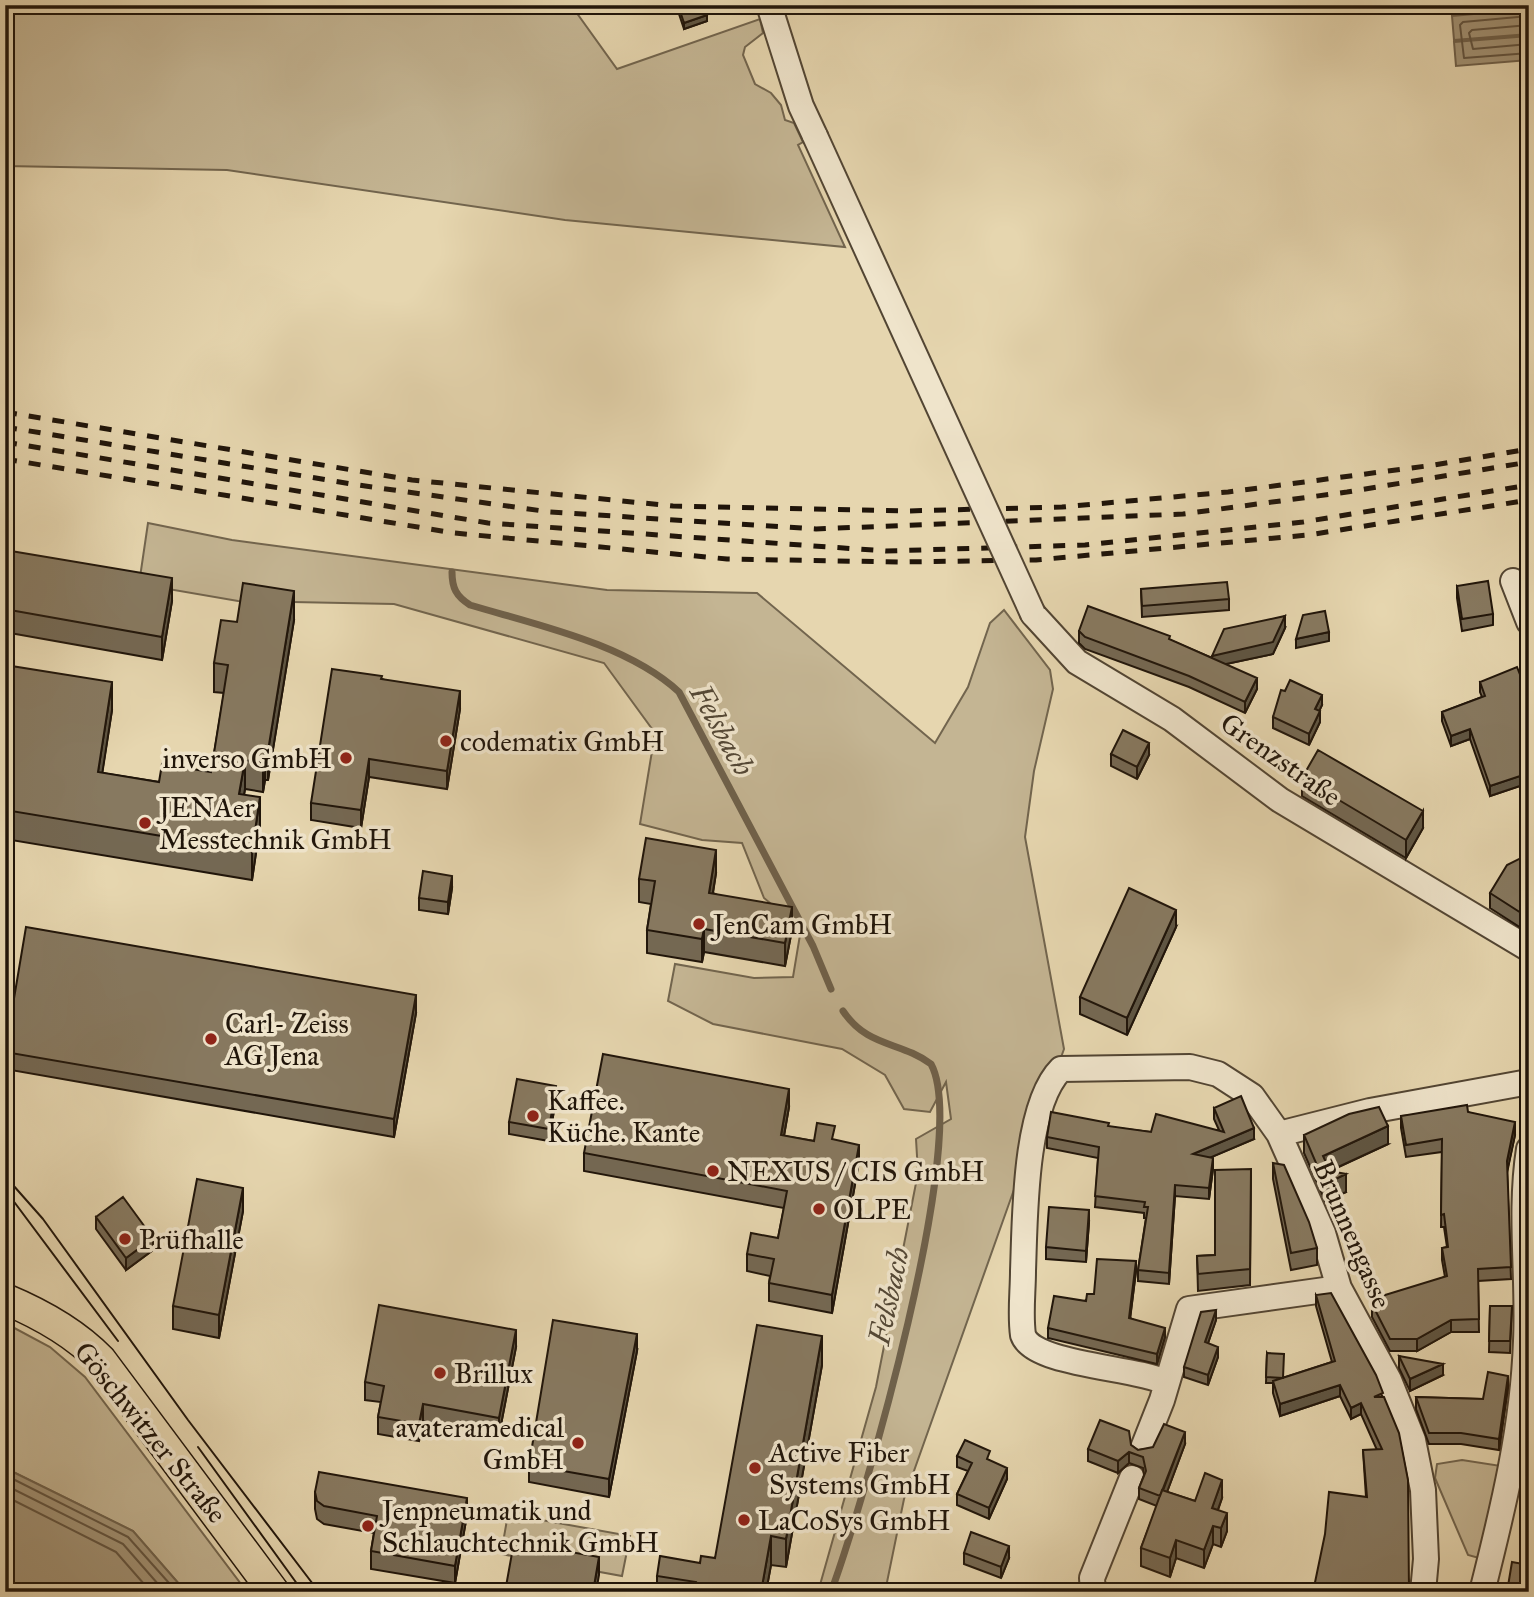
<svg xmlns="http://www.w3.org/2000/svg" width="1534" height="1597" font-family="'IM FELL Great Primer',serif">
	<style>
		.green { fill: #c4b593; stroke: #72654e; stroke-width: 2 }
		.water { fill: #a39477; stroke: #6f614b; stroke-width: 2 }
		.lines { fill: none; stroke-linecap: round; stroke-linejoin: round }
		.shore { stroke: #625440; stroke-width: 2 }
		.stream { stroke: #6f614b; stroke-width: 7 }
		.minor-casing { stroke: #524533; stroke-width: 28 }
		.major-casing { stroke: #20150a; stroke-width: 33 }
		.minor { stroke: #efe4cb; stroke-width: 24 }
		.major { stroke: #e6d6af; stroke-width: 30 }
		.tram { stroke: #20150a; stroke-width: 2 }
		.rail { stroke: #20150a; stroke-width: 5; stroke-dasharray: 12 12; stroke-linecap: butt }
		.minor-bridge-casing { stroke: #524533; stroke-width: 28; stroke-linecap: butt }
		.minor-bridge { stroke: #efe4cb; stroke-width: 24 }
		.wall { fill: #746853; stroke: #20150a; stroke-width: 2 }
		.shaded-wall { fill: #5e5543; stroke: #20150a; stroke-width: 2 }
		.building { fill: #877960; stroke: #20150a; stroke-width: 2 }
		.poi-dot { fill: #8f2418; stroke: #efe4cb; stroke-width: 2.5 }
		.labels { text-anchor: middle; stroke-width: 7; stroke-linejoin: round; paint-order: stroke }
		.poi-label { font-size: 28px; fill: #20150a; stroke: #efe4cb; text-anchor: start }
		.street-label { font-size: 28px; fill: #20150a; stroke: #efe4cb }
		.water-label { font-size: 30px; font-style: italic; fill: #544836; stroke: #efe4cb }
	</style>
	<rect width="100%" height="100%" fill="#e6d6af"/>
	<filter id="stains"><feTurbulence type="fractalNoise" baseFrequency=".00286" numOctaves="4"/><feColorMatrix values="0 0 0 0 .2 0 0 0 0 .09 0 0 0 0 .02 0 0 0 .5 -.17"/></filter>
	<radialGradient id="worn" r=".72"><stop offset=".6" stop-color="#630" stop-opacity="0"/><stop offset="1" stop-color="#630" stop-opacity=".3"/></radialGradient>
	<!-- green -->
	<path class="green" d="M5,5H571L617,69L760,19L763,33L745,47L743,55L755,84L771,93L781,105L785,120L794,123L803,142L798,145L845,247L565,220L227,170L5,166Z
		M148,523L232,540L607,590L757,593L935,743L968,687L990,623L1004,610L1050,670L1053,689L1034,771L1025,837L1064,1049L904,1499L885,1592H818L876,1387L918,1173L916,1139L951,1119L946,1082L930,1112L904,1109L885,1075L842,1049L713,1024L668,1001L675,964L754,978L793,977L801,929L764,898L742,843L702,840L640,824L655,733L604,663L394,604L238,601L139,584Z
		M5,1323L50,1347L85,1377L247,1592H186L133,1531L5,1468Z
		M1462,1460L1501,1466L1479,1558L1468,1555L1435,1478L1437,1464Z
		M508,1514L630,1536L622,1576L501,1554Z"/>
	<!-- water -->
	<path class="water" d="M1529,9V34L1454,40L1452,16Z
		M1529,36V60L1456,66L1454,42Z
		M5,1468L133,1531L186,1592H5Z"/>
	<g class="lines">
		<!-- shore -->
		<path class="shore" d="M1529,16L1463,22L1460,25L1464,58L1529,53
			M1529,25L1472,30L1469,33L1473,49L1529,44
			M5,1475L128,1537L177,1592
			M5,1485L123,1544L165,1592
			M5,1496L116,1552L151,1592"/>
		<!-- stream -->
		<path class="stream" d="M452,572C452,588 456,596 470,605C537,625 627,644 679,692L813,946L831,989
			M831,1592C863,1505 971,1137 931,1064C900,1041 868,1048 843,1011"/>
		<!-- minor casing -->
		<g class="minor-casing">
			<path id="minor" d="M769,5L801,106L815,136
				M1513,581L1529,622
				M1033,614L1077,662L1172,719L1280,800L1529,949
				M1279,1134L1370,1111L1529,1082
				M1165,1382C1134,1367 1033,1365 1023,1335C1020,1314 1023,1292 1023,1271C1025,1219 1024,1106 1061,1069L1190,1067L1218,1074L1252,1096L1279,1134L1323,1233L1339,1288L1389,1380L1413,1440L1423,1490L1426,1559L1423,1592
				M1143,1448L1162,1400L1189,1309L1339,1288
				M1093,1592L1092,1578L1132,1478
				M1482,1592C1503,1509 1523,1427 1526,1341C1529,1277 1519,1213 1529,1149"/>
		</g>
		<!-- major casing -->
		<g class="major-casing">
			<path id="major" d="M5,1299C41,1314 74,1332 101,1360L274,1592"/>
		</g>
		<!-- minor -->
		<use href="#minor" class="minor"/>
		<!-- major -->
		<use href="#major" class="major"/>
		<!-- tram -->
		<path class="tram" d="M5,1176L43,1219L188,1420L319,1592
			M9,1195L118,1341
			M198,1447L303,1592"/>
		<!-- rail -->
		<path class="rail" d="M5,412L412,480L673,506L906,511L1062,507L1228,492L1434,465L1529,449
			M5,427L358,485L550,512L816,529L1183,514L1347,492L1529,462
			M5,442L488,523L886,551L1085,545L1303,522L1529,485
			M5,459L454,533L727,559L900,562L1036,560L1308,535L1529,500"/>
		<!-- minor-bridge casing -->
		<g class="minor-bridge-casing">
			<path id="minor-bridge" d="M815,136L1033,614"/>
		</g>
		<!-- minor-bridge -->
		<use href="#minor-bridge" class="minor-bridge"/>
	</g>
	<!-- wall -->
	<path class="wall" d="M676,5H704L707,21L684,29Z
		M5,550L172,601L162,660L10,633H5Z
		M1457,586L1493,614V625L1462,631L1457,598Z
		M1141,589L1229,599V610L1142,617Z
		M294,620L268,780H265L263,792L245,789L244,795L260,826L252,880L5,839V665L112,710L102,773L159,782L211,772L224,693L214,692V663L237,622Z
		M1285,628L1273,654L1226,664L1257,689L1245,713L1189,687L1085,649L1079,643V631L1170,640L1212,658Z
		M382,679L460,709L447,789L369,777L361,828L311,820V803Z
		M1480,682L1529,697V791L1526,784L1490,796L1470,739L1451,746L1442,721V712L1482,697L1480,692Z
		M1285,691L1322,705L1319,711L1320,722L1309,745L1273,728V717Z
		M1111,754L1149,755L1137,779L1111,766Z
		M1302,778L1423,828L1406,858L1302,796Z
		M1529,854V933L1490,908V893Z
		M716,873L713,893L792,930L785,966L704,952L702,962L647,953V930L651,904L639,902V879Z
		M452,888L448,914L419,910V898Z
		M1176,927L1127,1035L1080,1014V997Z
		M416,1013L394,1137L5,1069V1048Z
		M556,1098L549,1141L509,1134V1122Z
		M789,1107L784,1136L814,1141L835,1140L859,1162L832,1313L769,1301V1283L770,1276L747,1271V1254L778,1238L784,1208L584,1171V1153Z
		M1214,1108L1254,1139L1211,1157L1213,1169L1209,1199L1175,1196L1169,1284L1138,1281V1270L1146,1218H1144V1213L1095,1207L1098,1158L1047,1148V1137L1109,1127L1151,1132L1219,1130L1214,1119Z
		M1468,1112L1515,1135L1507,1171L1511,1279L1478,1281L1479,1332H1451L1417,1351H1390L1372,1317V1304L1445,1277L1442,1260V1248L1447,1247L1444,1227H1441L1442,1152L1406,1157L1401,1128V1116Z
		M1304,1135L1388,1144L1330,1171L1346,1192L1325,1201L1304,1153Z
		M1273,1163L1317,1248V1265L1291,1270L1273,1179Z
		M1251,1169L1250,1285L1198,1291L1197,1256L1215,1255Z
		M243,1211L219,1338L173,1329V1306Z
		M96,1217L153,1250L126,1270L96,1229Z
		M1089,1222L1086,1262L1046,1259V1247Z
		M1136,1271L1130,1318L1165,1337L1157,1364L1048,1338V1328L1094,1294Z
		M1316,1295L1383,1397L1410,1592L1366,1497L1363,1450H1377L1361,1414L1351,1419L1340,1396L1280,1416L1273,1393V1383H1266L1267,1353L1283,1378L1332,1362L1316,1306Z
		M1490,1306H1512L1510,1353L1489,1352Z
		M1216,1320L1208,1343L1218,1357L1208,1385L1184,1377V1367Z
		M516,1347L499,1435L423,1421L419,1441L378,1434V1417L381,1402L365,1400V1382Z
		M637,1351L609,1497L529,1482V1465Z
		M1399,1356L1443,1375L1410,1391L1399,1368Z
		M822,1365L786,1567L771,1565L766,1592H657V1576L715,1558Z
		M1508,1387L1499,1450L1461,1444H1429L1416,1409V1397L1483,1399Z
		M1185,1444L1167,1492L1195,1501L1222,1498L1218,1510L1227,1531L1221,1547L1213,1544L1204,1568L1176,1558L1170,1577L1141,1566V1548L1157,1506L1139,1499V1488L1144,1475L1143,1468L1129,1463L1118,1473L1088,1461V1449L1131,1445L1138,1450Z
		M1529,1448V1530L1521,1529V1514Z
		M957,1456L990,1461L1007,1479L989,1519L957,1505V1494L968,1471L957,1467Z
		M315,1492L467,1515L455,1583L371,1569V1551L374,1533L324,1524L317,1519L315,1509Z
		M964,1553L1009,1558L1001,1578L964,1564Z"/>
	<!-- shaded-wall -->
	<path class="shaded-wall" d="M707,15V21L684,29V23Z
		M172,578V601L162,660V637Z
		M294,591V620L268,780V751Z
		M1285,616V628L1273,654L1212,667V656Z
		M1329,632V641L1296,648V639Z
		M1257,678V689L1245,713V702Z
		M112,682V710L98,801V772Z
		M460,691V709L447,789V771Z
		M1322,695V705L1315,720V709Z
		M1320,711V722L1309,745V734Z
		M1470,729V739L1451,746V736Z
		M1149,743V755L1137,779V767Z
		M265,751V780L263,792V763Z
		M369,759V777L361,828V810Z
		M245,760V789L239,822V794Z
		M1526,774V784L1490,796V786Z
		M260,797V826L252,880V851Z
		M1423,811V828L1406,858V840Z
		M716,850V873L709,916V893Z
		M452,876V888L448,914V902Z
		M792,907V930L785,966V943Z
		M1176,910V927L1127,1035V1018Z
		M704,929V952L702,962V939Z
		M416,995V1013L394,1137V1119Z
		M556,1086V1098L549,1141V1129Z
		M789,1089V1107L781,1152V1135Z
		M1515,1122V1135L1507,1173V1161Z
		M1388,1126V1144L1323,1174V1156Z
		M1254,1128V1139L1193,1165V1154Z
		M859,1145V1162L832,1313V1295Z
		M1213,1158V1169L1209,1199V1188Z
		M1346,1174V1192L1325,1201V1184Z
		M1175,1185V1196L1169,1284V1273Z
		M243,1188V1211L219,1338V1315Z
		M1089,1210V1222L1086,1262V1251Z
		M153,1238V1250L126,1270V1258Z
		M1136,1261V1271L1129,1328V1318Z
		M1216,1310V1320L1205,1352V1342Z
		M1451,1320V1332L1417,1351V1339Z
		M1165,1328V1337L1157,1364V1354Z
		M516,1330V1347L499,1435V1418Z
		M637,1334V1351L609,1497V1479Z
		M822,1336V1365L786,1567V1539Z
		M1218,1347V1357L1208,1385V1375Z
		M1443,1364V1375L1410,1391V1379Z
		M1508,1376V1387L1499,1450V1439Z
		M1340,1385V1396L1280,1416V1404Z
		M1361,1403V1414L1351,1419V1408Z
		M423,1404V1421L419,1441V1424Z
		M1185,1432V1444L1161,1508V1496Z
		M1129,1452V1463L1118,1473V1461Z
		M1007,1468V1479L989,1519V1508Z
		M1222,1480V1498L1212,1526V1508Z
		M467,1498V1515L455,1583V1566Z
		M1227,1513V1531L1221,1547V1528Z
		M1213,1526V1544L1204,1568V1550Z
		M771,1536V1565L766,1592H761Z
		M1176,1540V1558L1170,1577V1558Z
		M1009,1546V1558L1001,1578V1567Z
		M599,1557V1575L596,1592H593Z"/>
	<!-- building -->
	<path class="building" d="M678,5H704L707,15L684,23Z
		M5,550L172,578L162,637L10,610H5Z
		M1488,581L1493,614L1462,619L1457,586Z
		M1227,582L1229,599L1142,606L1141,589Z
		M243,583L294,591L268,751H265L263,763L245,760L239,794L260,797L252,851L5,810V665L112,682L98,772L159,782L162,764L211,772L228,665L214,663L221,620L237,622Z
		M1088,606L1170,636L1169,639L1257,678L1245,702L1189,676L1085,637L1079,631Z
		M1325,611L1329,632L1296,639L1303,615Z
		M1285,616L1273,642L1212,656L1224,629Z
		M1517,667L1529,697V781L1526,774L1490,786L1470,729L1451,736L1442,712L1485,696L1480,682Z
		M332,669L382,676L381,679L460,691L447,771L369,759L361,810L311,803Z
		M1290,680L1322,695L1315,709L1320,711L1309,734L1273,717L1281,690L1285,691Z
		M1123,730L1149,743L1137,767L1111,754Z
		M1318,750L1423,811L1406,840L1302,778Z
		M646,838L716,850L709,893L792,907L785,943L704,929L702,939L647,930L655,881L639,879Z
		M1529,854V918L1490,893L1507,865Z
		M423,871L452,876L448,902L419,898Z
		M1129,888L1176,910L1127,1018L1080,997Z
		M26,927L416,995L394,1119L5,1052Z
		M603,1054L789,1089L781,1135L814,1141L817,1123L835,1126L832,1139L859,1145L832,1295L769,1283L774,1259L747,1254L751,1233L778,1238L787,1191L584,1153Z
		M517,1079L556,1086L549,1129L509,1122Z
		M1241,1096L1254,1128L1193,1154L1213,1158L1209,1188L1175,1185L1169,1273L1138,1270L1148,1207H1144L1145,1202L1095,1196L1099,1147L1047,1137L1051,1112L1109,1123L1108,1126L1151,1132L1156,1114L1224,1132L1214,1108Z
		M1467,1105L1468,1112L1515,1122L1507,1161L1511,1267L1478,1269L1479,1319L1451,1320L1417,1339H1390L1372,1304V1299L1447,1276L1442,1248L1448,1247L1444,1214L1441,1215L1442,1139L1406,1145L1401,1116Z
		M1379,1107L1388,1126L1323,1156L1330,1171L1346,1174L1325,1184L1304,1135L1349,1114Z
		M1273,1163L1284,1165L1309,1222L1317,1248L1291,1253Z
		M1251,1169L1250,1269L1198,1274L1197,1256L1215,1255V1170Z
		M197,1179L243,1188L219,1315L173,1306Z
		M123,1197L153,1238L126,1258L96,1217Z
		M1049,1207L1089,1210L1086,1251L1046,1247Z
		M1097,1259L1136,1261L1129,1318L1165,1328L1157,1354L1048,1328L1054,1296L1086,1301L1087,1294H1094Z
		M1331,1293L1376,1375L1383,1393L1374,1397H1384L1399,1433L1408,1480L1409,1592H1313L1325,1534L1329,1492L1367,1497L1363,1450L1382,1449L1361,1403L1351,1408L1340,1385L1280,1404L1273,1381L1335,1361L1316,1295Z
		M379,1305L516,1330L499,1418L423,1404L419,1424L378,1417L384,1386L365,1382Z
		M1490,1306H1512L1510,1341H1489Z
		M1216,1310L1205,1342L1218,1347L1208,1375L1184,1367L1201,1312Z
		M553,1320L637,1334L609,1479L529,1465Z
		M757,1325L822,1336L786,1539L771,1536L761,1592H694L696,1582L657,1576L660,1556L700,1563L701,1556L715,1558Z
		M1267,1353L1284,1354L1283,1378L1266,1377Z
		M1399,1356L1443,1364L1410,1379Z
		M1488,1372L1508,1376L1499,1439L1461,1433H1429L1416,1397L1483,1399Z
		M1100,1420L1129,1431L1131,1445L1138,1450L1153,1447L1164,1424L1185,1432L1160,1496L1139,1488L1146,1471L1143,1457L1129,1452L1118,1461L1088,1449Z
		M965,1440L990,1451L987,1459L1007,1468L989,1508L957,1494L972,1463L957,1456Z
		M1529,1448V1515L1521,1514Z
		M319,1472L467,1498L455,1566L371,1551L377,1516L324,1506L317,1501L315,1492Z
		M1205,1473L1222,1480L1212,1508L1227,1513L1221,1528L1213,1526L1204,1550L1176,1540L1170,1558L1141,1548L1162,1490L1195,1501Z
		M971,1532L1009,1546L1001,1567L964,1553Z
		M514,1542L599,1557L593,1592H505Z
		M1512,1562L1529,1565V1592H1507Z"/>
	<!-- markers -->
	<g class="poi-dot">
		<circle cx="446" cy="741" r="7"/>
		<circle cx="346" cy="758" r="7"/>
		<circle cx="145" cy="823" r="7"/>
		<circle cx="699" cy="924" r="7"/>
		<circle cx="211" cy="1039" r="7"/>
		<circle cx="533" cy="1116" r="7"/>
		<circle cx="713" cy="1171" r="7"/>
		<circle cx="819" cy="1209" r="7"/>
		<circle cx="125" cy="1239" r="7"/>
		<circle cx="440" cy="1373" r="7"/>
		<circle cx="578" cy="1443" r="7"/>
		<circle cx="755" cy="1468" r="7"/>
		<circle cx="744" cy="1520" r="7"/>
		<circle cx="368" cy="1526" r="7"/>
	</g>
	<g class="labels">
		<!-- poi labels -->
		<g class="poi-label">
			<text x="460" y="751">codematix GmbH</text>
			<text x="332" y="768" text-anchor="end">inverso GmbH</text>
			<text x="159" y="817">JENAer<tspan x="159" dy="32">Messtechnik GmbH</tspan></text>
			<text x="713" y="934">JenCam GmbH</text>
			<text x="225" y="1033">Carl- Zeiss<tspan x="225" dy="32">AG Jena</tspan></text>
			<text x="547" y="1110">Kaffee.<tspan x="547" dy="32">Küche. Kante</tspan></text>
			<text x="727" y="1181">NEXUS / CIS GmbH</text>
			<text x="833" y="1219">OLPE</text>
			<text x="139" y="1249">Prüfhalle</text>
			<text x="454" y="1383">Brillux</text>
			<text x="564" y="1437" text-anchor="end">avateramedical<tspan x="564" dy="32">GmbH</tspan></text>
			<text x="769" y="1462">Active Fiber<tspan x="769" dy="32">Systems GmbH</tspan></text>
			<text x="382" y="1520">Jenpneumatik und<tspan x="382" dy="32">Schlauchtechnik GmbH</tspan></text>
			<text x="758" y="1530">LaCoSys GmbH</text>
		</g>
		<!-- street labels -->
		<g class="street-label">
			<text transform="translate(1281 759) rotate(35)" y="10">Grenzstraße</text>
			<text transform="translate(1353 1234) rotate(67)" y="10">Brunnengasse</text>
			<text transform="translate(151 1432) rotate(51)" y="10">Göschwitzer Straße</text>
		</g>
		<!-- water labels -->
		<g class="water-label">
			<text transform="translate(722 730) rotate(61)" y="10">Felsbach</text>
			<text transform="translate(889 1296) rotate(-78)" y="10">Felsbach</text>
		</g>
	</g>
	<!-- margin -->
	<rect width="1534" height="1597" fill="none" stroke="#e6d6af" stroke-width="28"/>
	<rect x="7" y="7" width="1520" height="1583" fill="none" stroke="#20150a" stroke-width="3.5"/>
	<rect x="14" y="14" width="1506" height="1569" fill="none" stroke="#20150a" stroke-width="2"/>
	<rect width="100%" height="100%" filter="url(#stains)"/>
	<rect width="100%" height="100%" fill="url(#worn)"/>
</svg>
